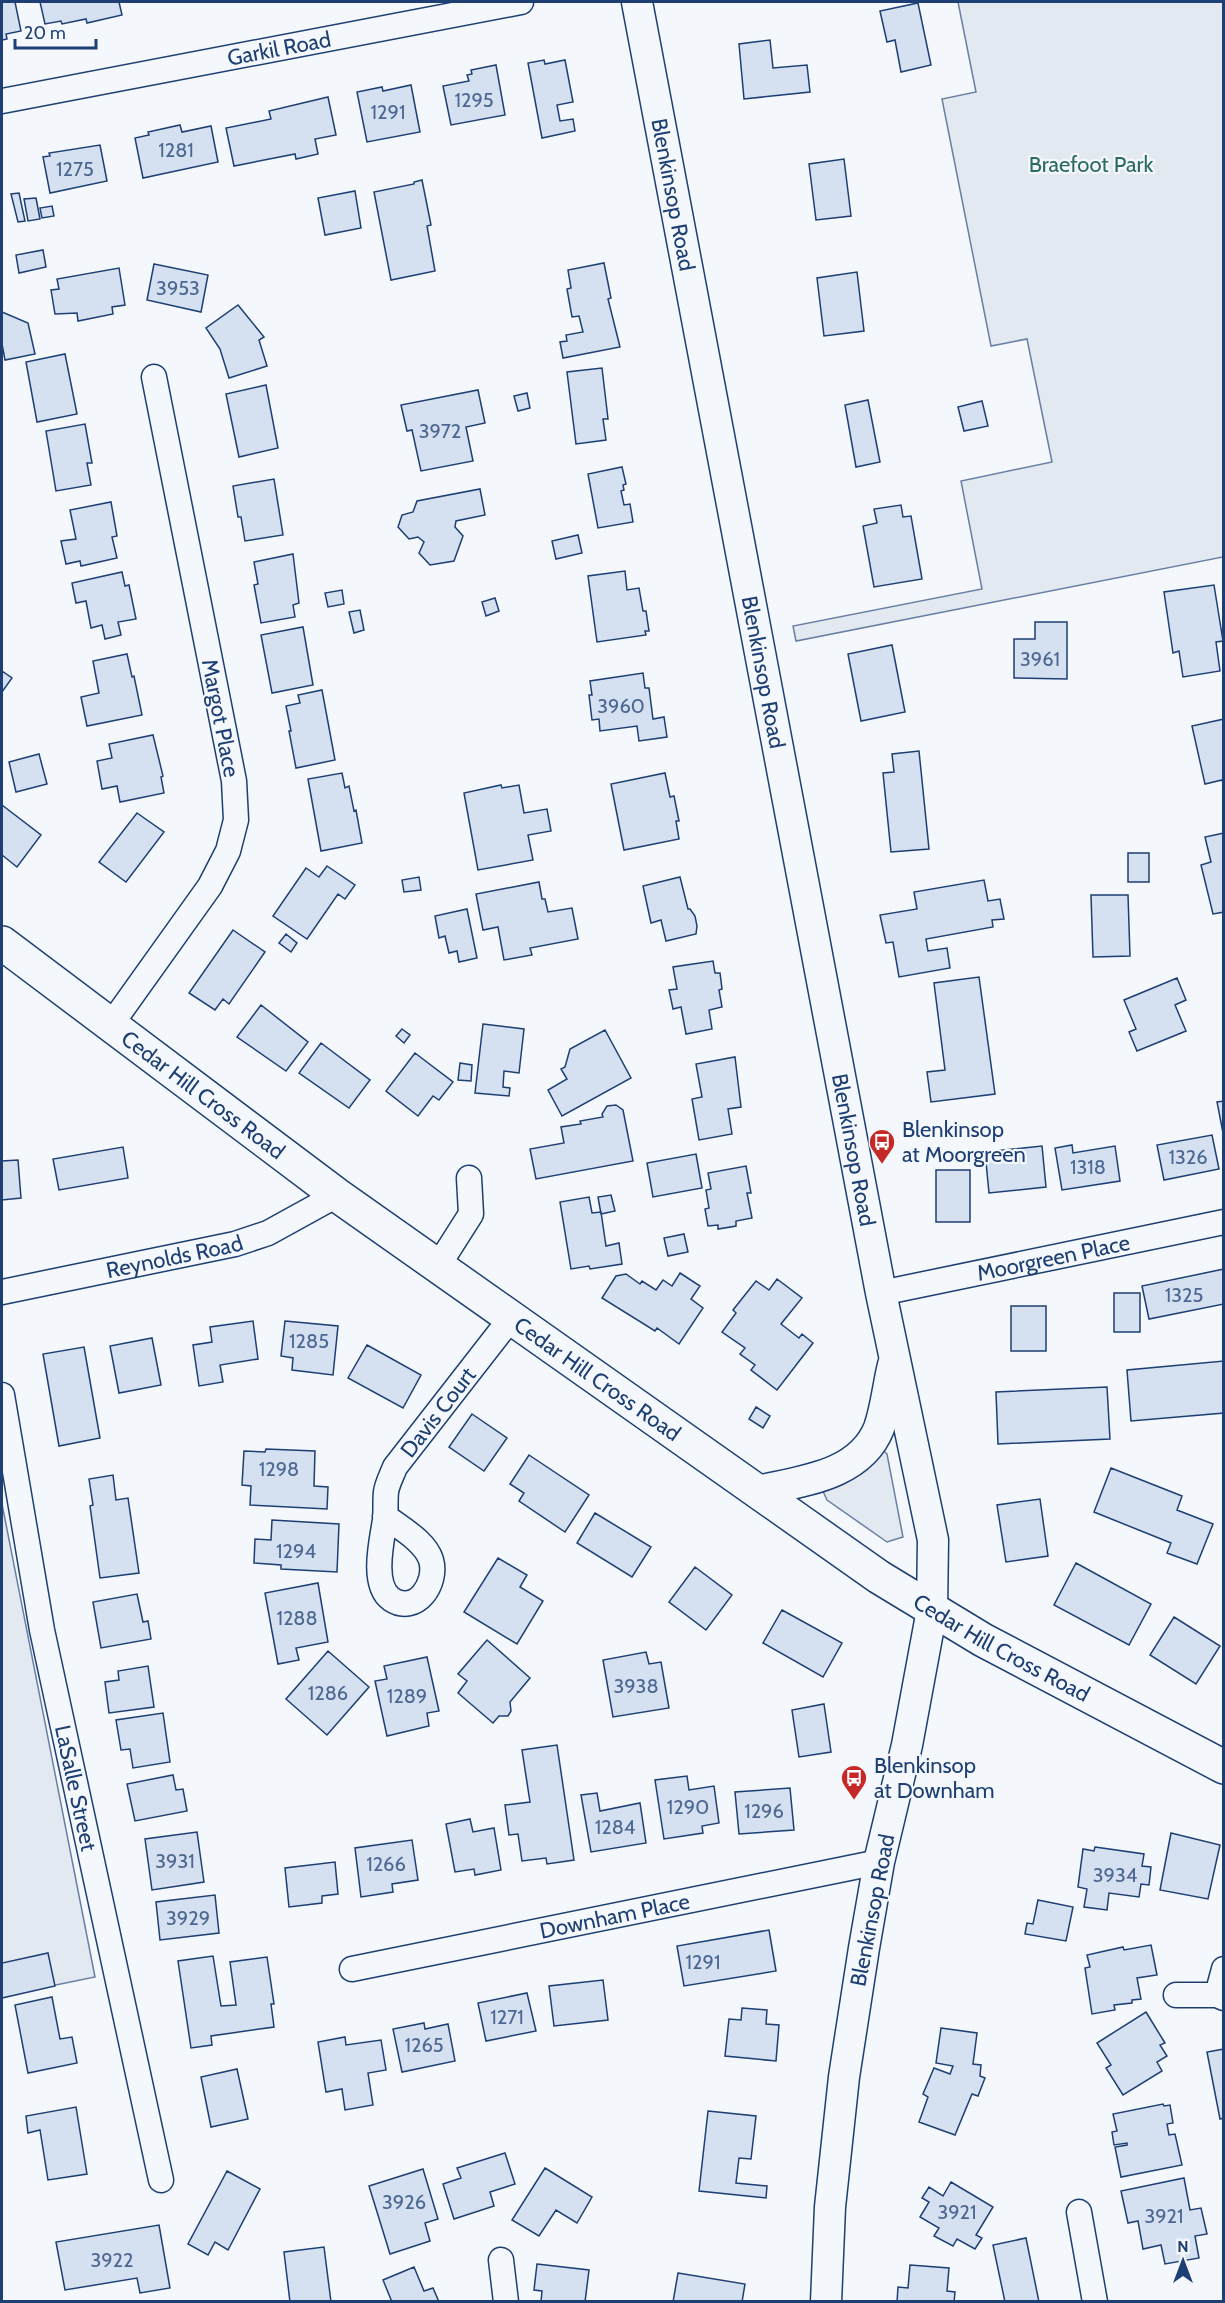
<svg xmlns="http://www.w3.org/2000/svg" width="1225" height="2303" font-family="Cabin,sans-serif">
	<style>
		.green { fill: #e3e9f0; stroke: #687fa3; stroke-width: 1.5 }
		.building { fill: #d5e0f0; stroke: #1d3f73; stroke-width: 1.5 }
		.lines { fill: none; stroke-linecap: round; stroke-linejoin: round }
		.minor-casing { stroke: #1d3f73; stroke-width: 27 }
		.tertiary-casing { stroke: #1d3f73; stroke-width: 33 }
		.secondary-casing { stroke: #1d3f73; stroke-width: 36 }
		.minor { stroke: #f4f7fb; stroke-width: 24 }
		.tertiary { stroke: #f4f7fb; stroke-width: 30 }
		.secondary { stroke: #f4f7fb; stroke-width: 33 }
		.labels { text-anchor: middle; stroke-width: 4.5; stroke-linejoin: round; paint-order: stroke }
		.number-label { font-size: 20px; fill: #4b6792 }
		.street-label { font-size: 22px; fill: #1d3f73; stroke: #f4f7fb }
		.park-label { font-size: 22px; fill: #2c6c60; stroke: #f4f7fb }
		.poi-label { font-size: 22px; fill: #1d3f73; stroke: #f4f7fb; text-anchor: start }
	</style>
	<rect width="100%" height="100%" fill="#f4f7fb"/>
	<!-- green -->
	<path class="green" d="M958,2H1223V557L796,641L793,626L982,589L961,481L1052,462L1027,339L991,346L942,99L976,92Z
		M883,1450L887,1454L903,1537L887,1542L827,1500L822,1489Z
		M2,1504L95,1977L2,1996Z"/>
	<!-- building -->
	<path class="building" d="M2,2H15L21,31L6,34L7,39L2,40Z
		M40,2H119L122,15L87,23L86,19L62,24L61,21L45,24Z
		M918,3L931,65L901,72L895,40L887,42L880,11Z
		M770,40L773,68L807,65L810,92L744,99L739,44Z
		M544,60L545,64L565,60L573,102L557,105L560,121L573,119L575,131L542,138L528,63Z
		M496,65L505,115L451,125L443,86L469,81L467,75L472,74L471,70Z
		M411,85L420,132L367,142L357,92L382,87L383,91Z
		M328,97L336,135L315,139L318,154L296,159L295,154L234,166L226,128L271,119L269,111Z
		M180,125L182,132L211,126L218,162L143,178L135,138L149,135L148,132Z
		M100,145L107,181L50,193L43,157L50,156L49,153Z
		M844,159L851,216L816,220L809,164Z
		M422,180L431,225L427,226L435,271L391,280L374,192L414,184V182Z
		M355,191L361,228L325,235L318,198Z
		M19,193L25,221L18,222L11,194Z
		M36,198L40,219L28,221L24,199Z
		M52,206L54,216L42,218L40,208Z
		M43,250L46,267L19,273L16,255Z
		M604,263L611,298L608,299L620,347L563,358L560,342L567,341L566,335L583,332L579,316L572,317L567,289L571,288L568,270Z
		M154,264L208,275L201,312L147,300Z
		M119,268L125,305L112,307L113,314L78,321L77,313L55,314L51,290L59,289L57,279Z
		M857,272L864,331L824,336L817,278Z
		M238,305L264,337L259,340L267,366L229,378L220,349L206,328Z
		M2,312L28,323L35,354L5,360L2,344Z
		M65,354L77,414L37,422L26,362Z
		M602,368L608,419H603L606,440L576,444L567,372Z
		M266,385L278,448L239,457L226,394Z
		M478,390L485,423L466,427L473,461L421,471L412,430L407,431L401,405Z
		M527,393L530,408L518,411L514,396Z
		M868,400L880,462L856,467L845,405Z
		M982,401L988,426L964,431L958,407Z
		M85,424L92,463H87L91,485L56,491L46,431Z
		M622,467L626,484L623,485L624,490L621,491L624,505L630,504L633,522L598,528L588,474Z
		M274,479L283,535L245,541L241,517H238L233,486Z
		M480,489L485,515L456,521L455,527L463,536L454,561L430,565L419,553L424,542L418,537L409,539L398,527L402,515L413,512L417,501Z
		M111,502L117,536L112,537L117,558L81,566L80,561L66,564L61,541L76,539L70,510Z
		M901,505L903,517L911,516L922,579L874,587L863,526L877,523L874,509Z
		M578,535L582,553L556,559L552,541Z
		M293,554L299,603L293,605L295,617L261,623L254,585L258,584L254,562Z
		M625,571L627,590L639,588L643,611H646L649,631H645L646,635L597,642L588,576Z
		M122,572L125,586L129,585L136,619L118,622L121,635L105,639L102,625L91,628L86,601L76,603L72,583Z
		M1214,585L1223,641L1216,642L1220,671L1183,677L1179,651L1173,653L1164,592Z
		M342,590L344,604L328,607L325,593Z
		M495,598L499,611L486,616L482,602Z
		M360,610L364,630L354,633L349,612Z
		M1035,622H1067V679L1014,678V639H1035Z
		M303,627L313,685L272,693L261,635Z
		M892,645L905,712L861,721L848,654Z
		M127,654L132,677L134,676L142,715L87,726L81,697L99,693L93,661Z
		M2,671L12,678L2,692Z
		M643,673L645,688H649L653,719L664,717L667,737L639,741L637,726L600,731L599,719L592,720L589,695H592L590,681Z
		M322,690L335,760L296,768L289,731H291L286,706L300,703L298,695Z
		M1224,719V786L1222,780L1205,784L1192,726Z
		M153,735L163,776L161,777L164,793L120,802L117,786L102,789L97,761L112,758L109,744Z
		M919,751L929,849L891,852L883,773L894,772L892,754Z
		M39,754L47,784L16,792L9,762Z
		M342,773L345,788L349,786L354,811L356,810L362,843L321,851L308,779Z
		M665,773L670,797L674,796L679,821H676L679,839L624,850L611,784Z
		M501,785L502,788L519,785L524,813L547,809L551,831L528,835L533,860L478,870L464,793Z
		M2,805L41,835L17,867L2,855Z
		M137,813L164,832L126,882L99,862Z
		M1224,833V912L1213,914L1201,865L1211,862L1205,837Z
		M1128,853H1149V882H1128Z
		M327,866L355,885L345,899L338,894L307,939L273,916L306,868L319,877Z
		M419,877L421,890L404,892L402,880Z
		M680,877L688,909H690L695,916L697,926L696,934L666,941L661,920L651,923L643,886Z
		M984,880L988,901L1000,899L1004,919L992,920L993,927L926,939L928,951L947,948L950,968L899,977L893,942L886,943L880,915L917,909L914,892Z
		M539,882L542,899H545L548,912L572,908L578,939L530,948L532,955L504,960L498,927L483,930L476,894Z
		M1091,895H1128L1130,956L1093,957Z
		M467,909L477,958L459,962L457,951L449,953L445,936L439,938L435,916Z
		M233,930L265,952L229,1004L223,999L215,1010L189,993Z
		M286,934L297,943L291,952L279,943Z
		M713,961L715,973H720L722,989L719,990L722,1007L709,1010L712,1029L686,1034L681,1007L673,1009L669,990L677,989L673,967Z
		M979,977L995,1094L931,1102L927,1072L945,1070L934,983Z
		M1177,978L1186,1000L1175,1005L1186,1031L1137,1051L1129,1032L1136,1029L1124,1000Z
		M261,1005L308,1042L286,1071L237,1037Z
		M483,1024L524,1029L519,1073L504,1071L503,1087L510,1088L509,1096L475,1093Z
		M402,1029L410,1035L404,1043L396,1036Z
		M605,1030L631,1078L562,1116L548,1090L567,1079L561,1069L565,1067L570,1049Z
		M321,1043L370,1080L349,1108L299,1073Z
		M415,1053L453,1082L439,1100L433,1096L418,1116L386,1091Z
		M735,1057L741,1107L728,1109L732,1134L699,1140L692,1099L702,1097L696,1064Z
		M460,1063L472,1065L471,1081L458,1080Z
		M1224,1101V1138L1217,1102Z
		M616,1105L623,1110L633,1161L536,1179L530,1149L564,1143L561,1127L581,1124L580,1121L603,1117L602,1114L607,1106Z
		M1212,1135L1219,1169L1164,1180L1157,1145Z
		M1072,1145L1073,1153L1115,1146L1120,1181L1062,1190L1055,1148Z
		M1042,1146L1046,1187L989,1193L985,1152Z
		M123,1147L128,1178L59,1190L53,1159Z
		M696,1154L702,1188L653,1197L647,1163Z
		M18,1160L21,1198L2,1200V1161Z
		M746,1166L751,1193H747L752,1218L736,1221V1226L718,1229V1225L708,1226L705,1209L709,1208L706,1190L711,1189L708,1173Z
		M936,1170H970V1222H936Z
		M611,1195L615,1211L601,1214L598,1197Z
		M589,1197L592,1213L601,1212L606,1246L619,1243L622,1264L590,1269L589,1266L571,1269L560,1202Z
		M684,1234L688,1252L668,1256L664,1238Z
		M1224,1269V1304L1149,1319L1142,1286Z
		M680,1273L700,1286L691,1299L703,1308L679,1344L657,1328L655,1331L602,1298L616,1276L626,1274L640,1284L642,1281L656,1290L663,1280L672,1286Z
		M777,1279L802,1298L781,1324L799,1338L802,1334L813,1343L777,1390L751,1370L755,1365L740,1354L745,1348L722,1332L736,1313L733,1310L756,1281L769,1290Z
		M1114,1293H1140V1332H1114Z
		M1011,1306H1046V1351H1011Z
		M253,1321L258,1359L220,1365L223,1382L199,1386L193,1345L212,1342L210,1327Z
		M285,1321L338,1326L333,1375L292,1370L293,1358L281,1356Z
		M152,1338L161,1385L119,1393L110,1346Z
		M367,1345L421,1375L403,1408L348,1378Z
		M84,1347L100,1438L59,1446L43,1354Z
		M1224,1361V1413L1131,1421L1127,1370Z
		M1107,1387L1110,1439L998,1444L996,1392Z
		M756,1407L770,1416L763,1428L749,1419Z
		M472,1414L507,1438L484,1471L449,1447Z
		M266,1449L315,1451L314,1486L328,1487L327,1509L250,1505L251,1486L242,1485L244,1451L265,1452Z
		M529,1455L589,1495L565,1532L519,1501L524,1493L510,1484Z
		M1111,1468L1182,1496L1177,1510L1213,1524L1197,1564L1167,1553L1171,1543L1094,1512Z
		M113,1475L116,1500L128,1498L139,1573L100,1578L90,1506L93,1505L89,1479Z
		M1040,1499L1048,1556L1006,1562L997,1505Z
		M595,1513L651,1547L632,1577L577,1543Z
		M272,1520L339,1524L337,1572L281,1569V1565L254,1563L255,1539L271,1540Z
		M498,1558L527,1575L520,1587L543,1601L517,1644L464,1612Z
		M1076,1563L1151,1604L1129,1645L1054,1605Z
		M695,1567L732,1595L706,1630L669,1602Z
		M318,1583L328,1642L296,1648L299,1660L278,1664L265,1593Z
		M137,1594L143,1622L148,1621L151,1639L101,1648L93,1602Z
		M782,1610L842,1643L823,1677L763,1643Z
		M1174,1617L1220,1646L1196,1684L1150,1655Z
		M487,1640L530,1678L510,1702L511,1711L508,1716H499L493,1723L458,1693L467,1681L458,1674Z
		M328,1651L369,1687L327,1735L286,1699Z
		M646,1652L649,1664L661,1662L669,1708L613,1717L603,1660Z
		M427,1657L439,1711L427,1713L429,1726L387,1736L375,1681L387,1679L384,1666Z
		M148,1666L154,1707L109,1713L105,1682L119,1680L118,1671Z
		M824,1704L831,1752L799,1757L792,1710Z
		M163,1713L170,1762L133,1768L130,1749L121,1750L116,1720Z
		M557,1745L574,1860L547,1864L546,1858L522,1861L518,1834L509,1835L505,1805L530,1802L522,1750Z
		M173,1775L176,1790L183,1789L187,1811L135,1821L127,1784Z
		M687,1776L689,1790L714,1786L719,1823L702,1826L703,1833L664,1839L655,1780Z
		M790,1788L794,1830L739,1834L735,1792Z
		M597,1793L600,1811L640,1803L646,1843L591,1852L581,1795Z
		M470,1819L473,1832L494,1828L501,1870L475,1875L474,1869L455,1872L446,1824Z
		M197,1832L204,1882L152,1890L145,1839Z
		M1171,1833L1220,1845L1208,1899L1160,1890Z
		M412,1840L418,1880L392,1884L393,1892L361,1897L355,1848Z
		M1095,1847L1144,1854L1142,1866L1151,1867L1149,1885L1141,1884L1139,1897L1109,1893L1107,1910L1084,1907L1087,1889L1078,1887L1083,1849L1094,1851Z
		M335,1862L338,1894L322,1896V1903L289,1907L285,1868Z
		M215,1895L219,1933L160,1940L156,1902Z
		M1038,1900L1073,1907L1066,1941L1025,1934L1027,1923L1033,1924Z
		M769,1930L776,1971L684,1986L677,1946Z
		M1151,1945L1157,1975L1137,1978L1141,1999L1132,2000V2003L1114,2005L1115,2010L1092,2014L1085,1968L1090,1967L1087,1955L1123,1947L1124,1950Z
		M48,1953L55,1986L2,1998V1963Z
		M213,1956L221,2006L236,2005L230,1962L267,1957L274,2004H271L274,2027L211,2036L212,2045L191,2048L178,1961Z
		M603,1980L608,2020L554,2026L549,1986Z
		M527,1993L536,2031L486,2041L478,2003Z
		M52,1997L60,2039L72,2037L77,2063L28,2073L15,2005Z
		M742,2008L767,2010L766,2024L779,2025L776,2061L725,2056L729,2019L741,2020Z
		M1146,2012L1165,2043L1160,2045L1167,2056L1157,2062L1162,2071L1123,2095L1106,2068L1111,2065L1097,2043Z
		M424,2023L425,2029L448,2024L455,2061L402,2072L393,2029Z
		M941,2028L977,2033L973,2064L981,2065L980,2076L985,2078L978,2096L972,2094L955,2135L919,2122L928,2097L923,2094L934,2068L950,2074L953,2066L936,2063Z
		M345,2037L346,2045L381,2040L386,2070L368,2073L373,2105L345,2110L342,2089L326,2092L318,2042Z
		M1224,2049V2118L1220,2119L1207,2052Z
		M237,2069L248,2119L211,2127L201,2077Z
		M1163,2104L1164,2106L1170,2105L1173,2123L1167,2124L1169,2135L1175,2134L1182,2165L1121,2177L1115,2147L1127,2145V2143L1114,2145L1112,2132L1117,2131L1113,2114Z
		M76,2107L87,2174L48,2180L40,2130L28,2133L26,2116Z
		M708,2111L756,2116L751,2159L739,2158L736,2183L767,2186L766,2198L699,2191Z
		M505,2153L515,2184L490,2192L494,2206L454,2219L443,2184L461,2178L457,2168Z
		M545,2168L592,2197L577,2223L556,2210L539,2236L512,2220Z
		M423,2169L438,2219L425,2223L430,2241L390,2254L369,2186Z
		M227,2171L260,2189L228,2250L215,2242L208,2255L188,2244Z
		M1184,2178L1190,2210L1201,2208L1207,2234L1195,2236L1199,2258L1165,2264L1161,2245L1143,2249L1138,2221L1128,2223L1121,2191Z
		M951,2182L993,2207L976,2235L982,2238L975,2249L957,2239L953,2246L934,2236L939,2228L920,2217L929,2202L922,2198L929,2187L943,2196Z
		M159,2225L170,2288L140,2293L137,2278L65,2290L56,2242Z
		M1026,2238L1039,2302H1005L993,2245Z
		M324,2247L331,2302H290L284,2252Z
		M537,2264L589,2270L585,2302H541L542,2291L534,2290Z
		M910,2265L949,2268L947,2291L955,2292L954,2302H897L898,2287L908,2288Z
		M414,2267L424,2291L433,2288L439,2302H392L383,2280Z
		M678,2273L745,2284L742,2302H673Z"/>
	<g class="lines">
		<!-- minor casing -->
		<g class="minor-casing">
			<g id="minor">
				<path id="s1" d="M2,101L521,2"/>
				<path d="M110,1026L210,886L228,851L236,820L234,781L154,377"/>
				<path d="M438,1266L471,1214L469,1178"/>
				<path id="s2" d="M2,1292L235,1244L268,1233L337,1195"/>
				<path id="s3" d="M881,1293L1224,1222"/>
				<path id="s4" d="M2,1395L42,1630L161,2180"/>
				<path id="s5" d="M385,1516C400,1528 425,1541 431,1560C438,1583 416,1616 391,1599C371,1584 382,1540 385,1520C386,1511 385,1501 386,1492C387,1484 392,1475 395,1467L511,1318"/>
				<path id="s6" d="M352,1969L879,1862"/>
				<path d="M1176,1995H1217L1224,1998"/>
				<path d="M1217,1995L1224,1969"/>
				<path d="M1079,2212L1095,2302"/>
				<path d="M501,2260L506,2302"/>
			</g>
		</g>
		<!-- tertiary casing -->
		<g class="tertiary-casing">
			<g id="tertiary">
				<path id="s7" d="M637,2L881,1293L933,1540L932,1610L907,1745L879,1862L864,1948L844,2077L830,2207L826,2302"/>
				<path d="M758,1491C801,1481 860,1476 879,1428C886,1408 888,1385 893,1365"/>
			</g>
		</g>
		<!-- secondary casing -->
		<g class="secondary-casing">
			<g id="secondary">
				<path id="s8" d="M2,943L337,1195L879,1577L983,1640L1224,1767"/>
			</g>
		</g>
		<!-- minor -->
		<use href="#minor" class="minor"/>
		<!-- tertiary -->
		<use href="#tertiary" class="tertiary"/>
		<!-- secondary -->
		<use href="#secondary" class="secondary"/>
	</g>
	<!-- icons -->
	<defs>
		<g id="bus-pin" transform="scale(1.35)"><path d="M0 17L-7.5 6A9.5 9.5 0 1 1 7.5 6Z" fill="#c62828" stroke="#f4f7fb"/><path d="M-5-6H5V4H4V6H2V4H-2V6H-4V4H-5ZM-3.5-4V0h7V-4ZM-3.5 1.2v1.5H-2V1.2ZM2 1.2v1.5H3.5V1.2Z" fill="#fff"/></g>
	</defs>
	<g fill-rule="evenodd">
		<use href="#bus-pin" x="882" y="1142"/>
		<use href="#bus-pin" x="854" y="1778"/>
	</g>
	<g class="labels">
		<!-- number labels -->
		<g class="number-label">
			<text x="474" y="107">1295</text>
			<text x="388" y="119">1291</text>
			<text x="176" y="157">1281</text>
			<text x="75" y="176">1275</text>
			<text x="178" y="295">3953</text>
			<text x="440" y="438">3972</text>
			<text x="1040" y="666">3961</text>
			<text x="621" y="713">3960</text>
			<text x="1188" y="1164">1326</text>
			<text x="1088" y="1174">1318</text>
			<text x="1184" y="1302">1325</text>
			<text x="309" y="1348">1285</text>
			<text x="279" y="1476">1298</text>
			<text x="296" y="1558">1294</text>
			<text x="297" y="1625">1288</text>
			<text x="636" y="1693">3938</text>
			<text x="328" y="1700">1286</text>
			<text x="407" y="1703">1289</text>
			<text x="688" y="1814">1290</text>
			<text x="764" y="1818">1296</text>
			<text x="615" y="1834">1284</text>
			<text x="175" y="1868">3931</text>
			<text x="386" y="1871">1266</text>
			<text x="1115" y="1882">3934</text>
			<text x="188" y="1925">3929</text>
			<text x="703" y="1969">1291</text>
			<text x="507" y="2024">1271</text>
			<text x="424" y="2052">1265</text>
			<text x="404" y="2209">3926</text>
			<text x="957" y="2219">3921</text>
			<text x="1164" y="2223">3921</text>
			<text x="112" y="2267">3922</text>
		</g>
		<!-- street labels -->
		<g class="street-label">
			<text dy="8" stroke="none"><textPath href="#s1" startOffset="282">Garkil Road</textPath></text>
			<text dy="8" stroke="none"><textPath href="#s7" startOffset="196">Blenkinsop Road</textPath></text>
			<text dy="8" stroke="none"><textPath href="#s7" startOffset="682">Blenkinsop Road</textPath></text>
			<text transform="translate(221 718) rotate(79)" y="8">Margot Place</text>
			<text dy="8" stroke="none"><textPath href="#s8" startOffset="252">Cedar Hill Cross Road</textPath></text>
			<text dy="8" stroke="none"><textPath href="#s7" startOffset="1168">Blenkinsop Road</textPath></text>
			<text dy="8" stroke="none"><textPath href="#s2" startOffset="176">Reynolds Road</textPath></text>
			<text dy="8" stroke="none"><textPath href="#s3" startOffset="176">Moorgreen Place</textPath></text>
			<text dy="8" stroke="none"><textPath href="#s8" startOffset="738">Cedar Hill Cross Road</textPath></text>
			<text dy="8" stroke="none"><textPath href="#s5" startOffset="344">Davis Court</textPath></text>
			<text dy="8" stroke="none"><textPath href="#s8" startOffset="1224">Cedar Hill Cross Road</textPath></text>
			<text dy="8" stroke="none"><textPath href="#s4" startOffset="400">LaSalle Street</textPath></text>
			<text transform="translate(872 1910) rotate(-79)" y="8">Blenkinsop Road</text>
			<text dy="8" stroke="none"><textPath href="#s6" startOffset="268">Downham Place</textPath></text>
		</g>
		<!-- park labels -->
		<g class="park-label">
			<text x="1091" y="172">Braefoot Park</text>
		</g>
		<!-- poi labels -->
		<g class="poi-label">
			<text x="902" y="1137">Blenkinsop<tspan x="902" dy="25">at Moorgreen</tspan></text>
			<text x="874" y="1773">Blenkinsop<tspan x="874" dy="25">at Downham</tspan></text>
		</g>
	</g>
	<!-- border -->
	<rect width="1225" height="2303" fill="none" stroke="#1d3f73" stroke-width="6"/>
	<!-- north arrow -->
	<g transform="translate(1183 2261)" stroke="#f4f7fb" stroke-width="4.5" paint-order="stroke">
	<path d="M0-4.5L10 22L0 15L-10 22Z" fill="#1d3f73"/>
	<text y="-9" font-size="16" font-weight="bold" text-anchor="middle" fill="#1d3f73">N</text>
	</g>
	<!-- scale -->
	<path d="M15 39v9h81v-9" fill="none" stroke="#1d3f73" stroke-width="3"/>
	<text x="24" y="39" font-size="18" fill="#1d3f73" stroke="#f4f7fb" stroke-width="4.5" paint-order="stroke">20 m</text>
</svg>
